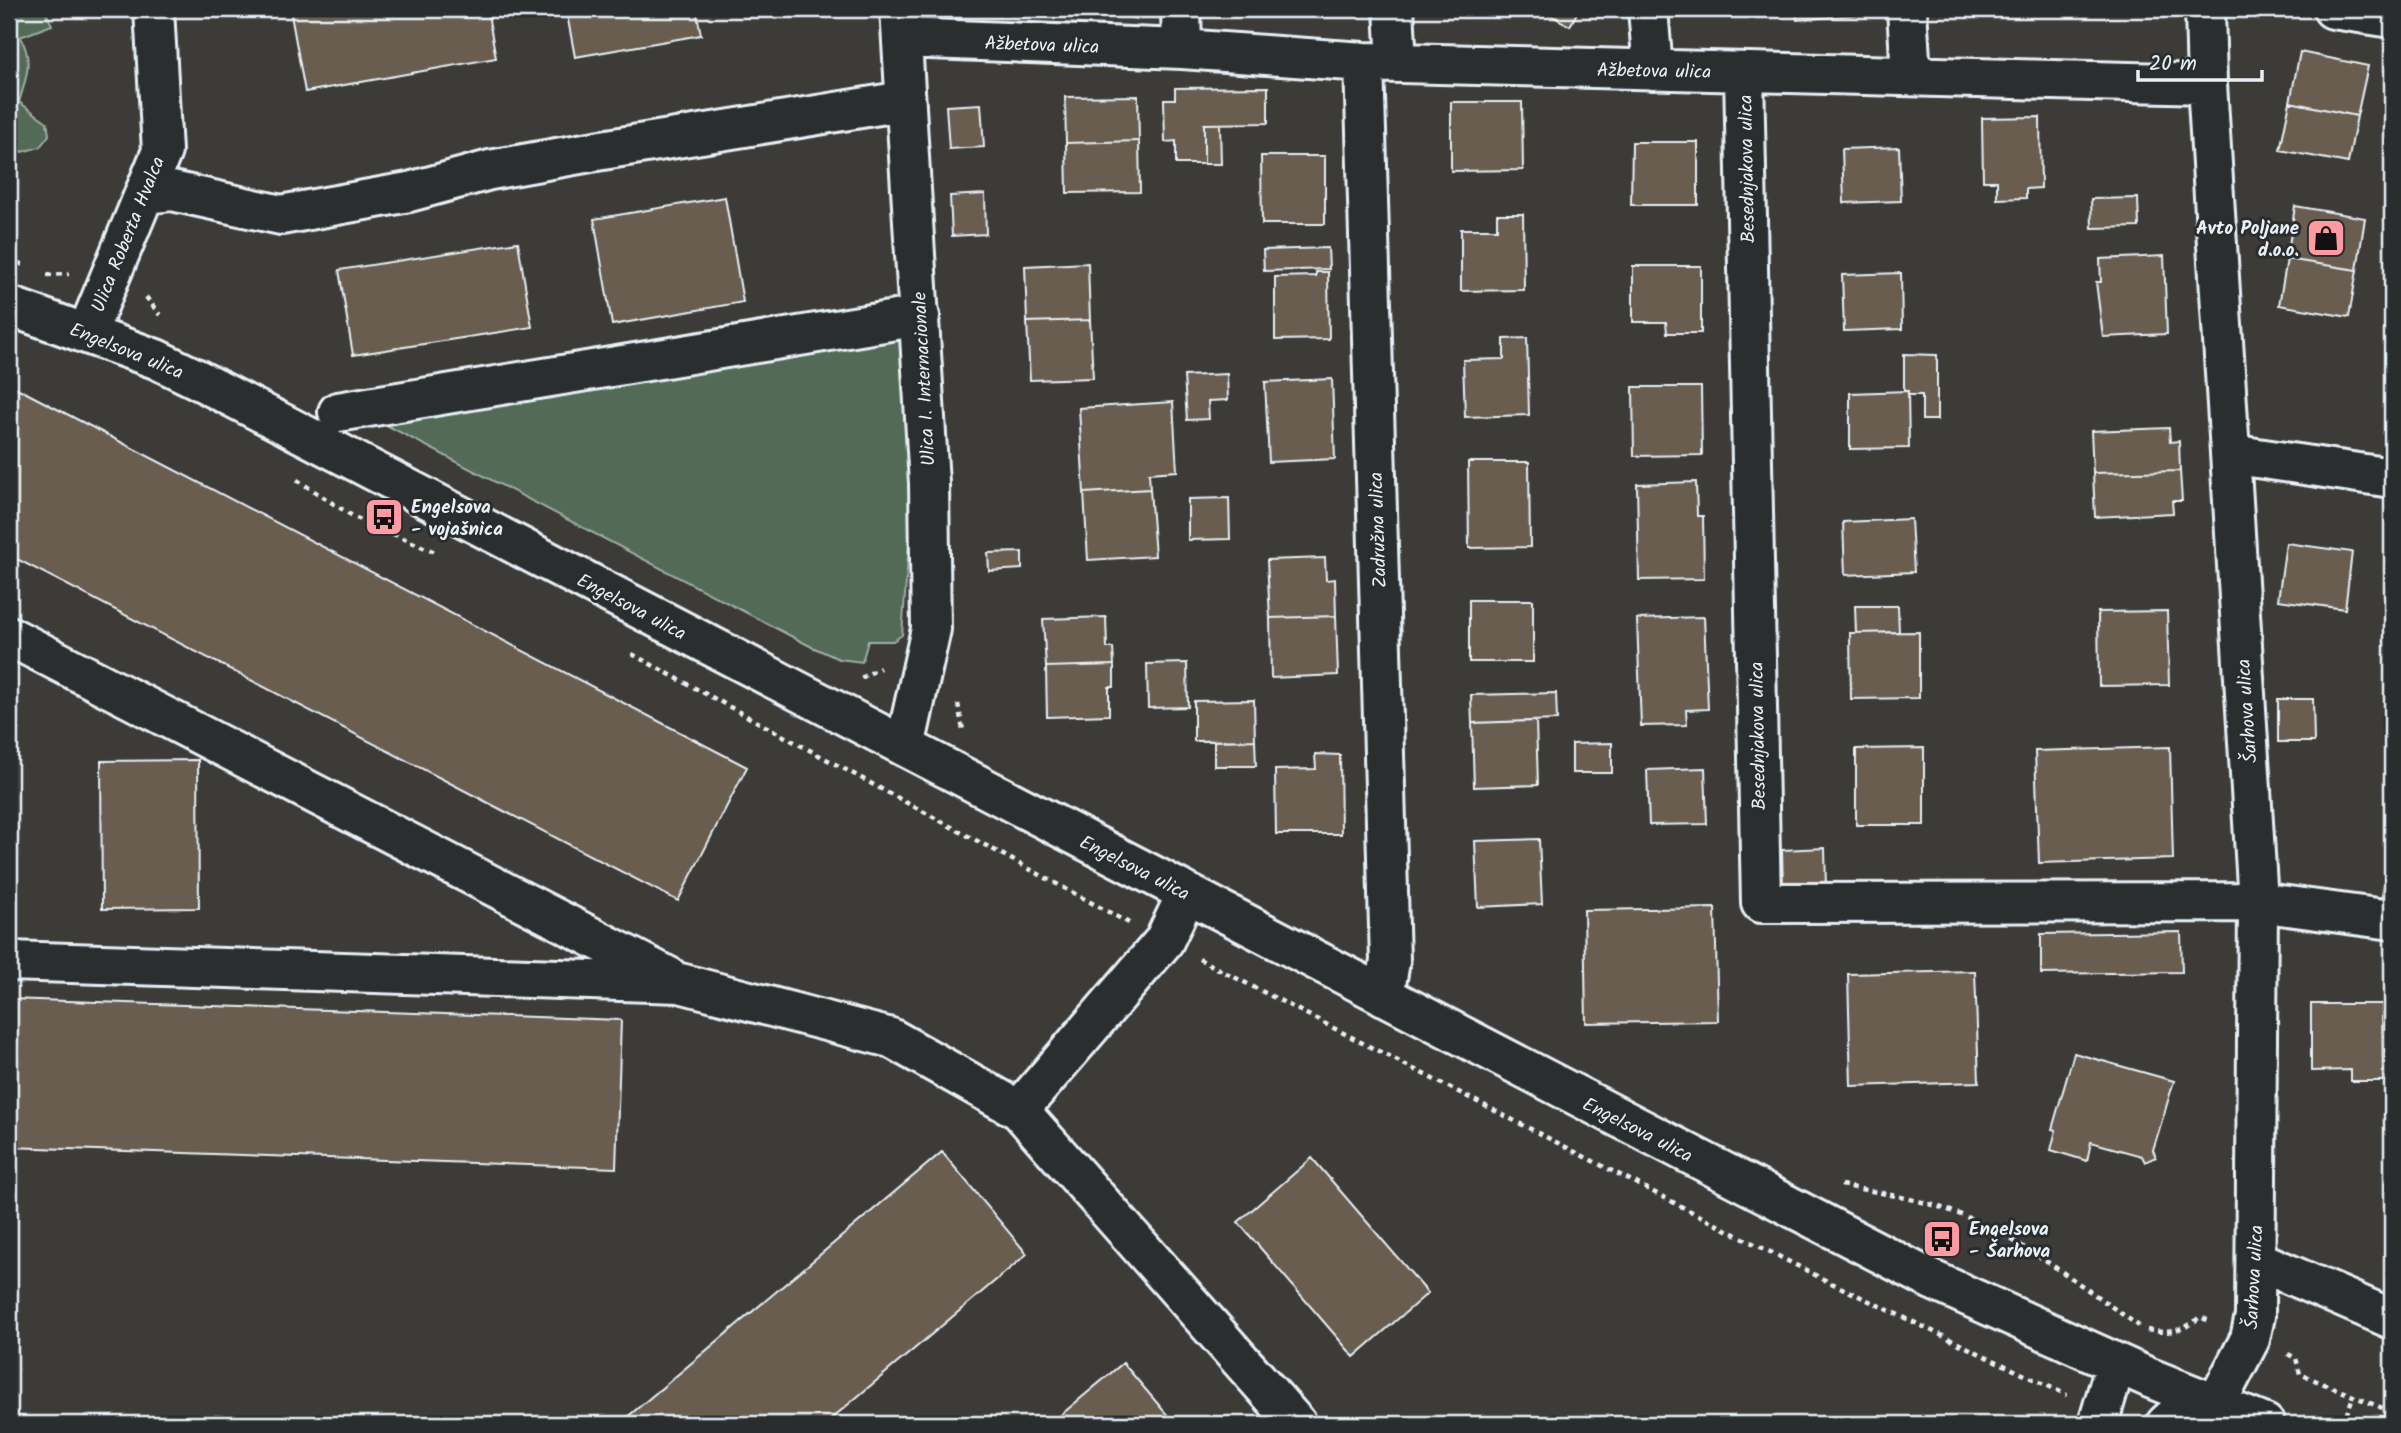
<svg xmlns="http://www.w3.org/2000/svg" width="2401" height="1433" font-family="Kalam,sans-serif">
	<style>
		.green { fill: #536a57; stroke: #9eaea8; stroke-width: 2 }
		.building { fill: #685d4f; stroke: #e8f1f8; stroke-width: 2 }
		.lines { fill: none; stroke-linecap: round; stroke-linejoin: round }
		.minor-casing { stroke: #e8f1f8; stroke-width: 44 }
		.path { stroke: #e8f1f8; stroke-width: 4.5; stroke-dasharray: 5 5; stroke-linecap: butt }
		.minor { stroke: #2a2d2e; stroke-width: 38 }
		.labels { text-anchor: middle; stroke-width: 6; stroke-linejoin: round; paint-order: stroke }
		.street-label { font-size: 19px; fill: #e8f1f8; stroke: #2a2d2e }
		.poi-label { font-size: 19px; font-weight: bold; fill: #e8f1f8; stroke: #2a2d2e; text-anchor: start }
	</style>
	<rect width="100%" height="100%" fill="#3d3b38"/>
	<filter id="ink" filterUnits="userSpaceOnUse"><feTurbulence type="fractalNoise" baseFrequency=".0143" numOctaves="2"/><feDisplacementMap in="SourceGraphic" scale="14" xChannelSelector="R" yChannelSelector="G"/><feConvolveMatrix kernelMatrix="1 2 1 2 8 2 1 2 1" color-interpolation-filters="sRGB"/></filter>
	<g filter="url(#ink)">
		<!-- green -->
		<path class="green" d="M16,9H44L52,25L20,37C34,59 26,79 19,102L47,122L49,135L40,147L22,152L9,145V28L14,24Z
			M900,326L909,469V541L902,635L893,641H868L862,662L839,659L810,646L365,414Z"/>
		<!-- building -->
		<path class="building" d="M290,9H487L496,58L305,92Z
			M566,9H696L701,35L575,57Z
			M1110,9H1140L1136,19Z
			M1280,9H1356L1280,14Z
			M1540,9H1579L1570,26Z
			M1796,9H1879L1880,13L1797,20Z
			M2300,52L2368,66L2357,116L2290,102Z
			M1268,87V123L1204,124V164H1176V141L1165,142L1164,99H1175V88Z
			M1138,96L1139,141L1066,143L1065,97Z
			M1451,102H1522L1523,170L1451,171Z
			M2290,102L2357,116L2348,163L2280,150Z
			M981,104L984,147L949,149L946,106Z
			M2040,117L2041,188L2026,189V198L1997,199V181H1983L1982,118Z
			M1204,124H1220L1221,164H1204Z
			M1139,141L1140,192L1067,193L1066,143Z
			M1632,142H1698V205H1631Z
			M1899,147L1901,201L1844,203L1842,149Z
			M1261,156H1325V224H1262Z
			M985,194L986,234L952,236L950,196Z
			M725,197L743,302L612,325L594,219Z
			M2138,198L2139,227L2092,228L2091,199Z
			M2295,206L2365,218L2357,270L2287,259Z
			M1497,214H1523L1524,290L1461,291V229H1497Z
			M518,242L532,327L353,355L339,270Z
			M1328,248L1329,269L1264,271L1263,250Z
			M2164,256L2167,334L2103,337L2096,282H2101L2100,259Z
			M2287,259L2357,270L2349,317L2279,305Z
			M1088,263L1090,320L1027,322L1025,266Z
			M1633,266H1701V333H1667L1666,322H1633Z
			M1316,272H1328L1329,339L1275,340V277L1316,276Z
			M1901,273L1902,329L1844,331L1842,275Z
			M1090,320L1093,378L1030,380L1027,322Z
			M1527,338L1529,415L1465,417L1463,360L1504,359V339Z
			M1904,354L1937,355V420H1922V395H1908V391H1904Z
			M1227,374L1228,400L1208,401L1209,419L1187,420L1184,376Z
			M1332,379L1335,459L1269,462L1265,382Z
			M9,384L747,767L678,901L9,555Z
			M1633,387H1701L1702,455L1634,456Z
			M1908,391L1909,448L1850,449V393Z
			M1173,402L1177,471L1149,473L1150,489L1084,493L1079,408Z
			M2169,428L2170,442L2179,441L2180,471L2093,473L2091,431Z
			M1468,462H1529L1530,547L1469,548Z
			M2180,471L2182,501H2172L2173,513L2095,517L2093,473Z
			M1696,482L1697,516H1703L1704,579L1639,580L1637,484Z
			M1150,489L1155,556L1088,560L1084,493Z
			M1229,498L1230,539L1188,540V499Z
			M1911,519L1914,572L1845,575L1843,522Z
			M2286,543L2352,552L2345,609L2278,600Z
			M1022,552V569L989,571L988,553Z
			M1325,558L1326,580L1335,579L1336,616L1270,618L1267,560Z
			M1469,600H1533V662H1469Z
			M1855,606H1898L1899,632L1856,633Z
			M2167,611L2169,685L2099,686L2098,612Z
			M1336,616L1338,675L1271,678L1270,618Z
			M1106,617L1107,648H1113L1114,665L1046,667L1043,619Z
			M1704,617L1708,709L1686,710L1687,725L1641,726L1637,619Z
			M1919,632V698L1851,699L1850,633Z
			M1187,663L1188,707L1148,708L1147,664Z
			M1114,665V687H1109V715L1047,717L1046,667Z
			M1556,693L1557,720L1472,723L1471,695Z
			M2278,699H2313L2314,742H2278Z
			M1254,700L1255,740L1194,741V701Z
			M1536,721L1538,785L1474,787L1472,723Z
			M1255,740L1256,766H1214V741Z
			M1612,743V773H1572V744Z
			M2170,747L2173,859L2039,863L2035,751Z
			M1924,748V825H1856V749Z
			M1315,754L1340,755L1341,834H1276L1275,770L1316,769Z
			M198,760L199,908L102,909L101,761Z
			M1705,768L1707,824L1649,825L1647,770Z
			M1539,839L1542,904L1478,907L1475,841Z
			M1825,848L1826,888L1783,889L1782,850Z
			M2390,852H2392V903L2381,901Z
			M1715,908L1718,1021L1586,1023L1584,910Z
			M2181,932L2182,972L2041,974V934Z
			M1975,971L1979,1082L1851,1086L1848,974Z
			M9,999L621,1020L616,1168L9,1147Z
			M2311,1004H2382L2383,1081H2350V1070L2311,1071Z
			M2074,1053L2174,1081L2153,1150L2156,1157L2145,1162L2142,1156L2091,1142L2087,1161L2051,1150L2056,1130L2052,1129Z
			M9,1147L17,1148L13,1251L9,1250Z
			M942,1152L1027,1254L825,1424H619Z
			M1312,1158L1428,1293L1354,1357L1238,1222Z
			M1123,1363L1175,1424H1050Z"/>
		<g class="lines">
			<!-- minor casing -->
			<g class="minor-casing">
				<path id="minor" d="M900,9L929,483L931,629L905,747
					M1181,9L1182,49
					M1394,9L1397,63
					M1648,9L1653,70
					M1907,9L1911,76
					M2205,9L2207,84L2258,902L2255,1316L2250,1339L2216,1404
					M2333,9L2392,18
					M903,38L1182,49L1364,62L2207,84
					M1364,62L1390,961L1384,996
					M1744,72L1761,903L2258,902L2392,920
					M144,194L172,191L281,215L409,192L490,170L596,151L904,101
					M9,306L156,359L197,379L1932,1280L2150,1378L2265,1424
					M87,333L162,151L154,9
					M338,412L920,316
					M2230,454L2392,478
					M9,636L669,977
					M9,961L680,983L891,1038L1019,1110L1164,941L1187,893
					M1019,1110L1297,1424
					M2256,1260L2392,1319
					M2098,1424L2116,1363
					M2166,1424L2196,1397"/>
			</g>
			<!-- path -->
			<path class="path" d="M9,258L23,265
				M47,275L69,274
				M146,297L160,315
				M297,480L354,517L435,552
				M632,654L1129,923
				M861,678L880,668
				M958,704L963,730
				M1199,959L1823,1279L2067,1395
				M1841,1185C1878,1193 1916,1198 1951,1211C2014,1233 2084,1288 2139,1326
				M2147,1330C2170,1334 2182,1332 2200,1317L2212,1322
				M2288,1354L2296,1358L2300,1374L2392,1412
				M2343,1424L2353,1397"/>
			<!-- minor -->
			<use href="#minor" class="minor"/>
		</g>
	</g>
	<!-- icons -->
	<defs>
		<g id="shop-square" transform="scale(2.0125)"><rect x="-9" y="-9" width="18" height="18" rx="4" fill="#ff9aa2" stroke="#2a2d2e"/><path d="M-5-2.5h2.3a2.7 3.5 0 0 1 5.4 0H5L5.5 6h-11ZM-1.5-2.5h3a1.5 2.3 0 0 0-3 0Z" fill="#111"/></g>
		<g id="bus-square" transform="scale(2.0125)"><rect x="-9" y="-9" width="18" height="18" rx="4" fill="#ff9aa2" stroke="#2a2d2e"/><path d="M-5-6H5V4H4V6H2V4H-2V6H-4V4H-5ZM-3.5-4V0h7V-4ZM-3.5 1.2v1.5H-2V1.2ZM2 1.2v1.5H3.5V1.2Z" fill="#111"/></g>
	</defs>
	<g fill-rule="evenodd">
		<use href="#shop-square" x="2326" y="238"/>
		<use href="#bus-square" x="384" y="517"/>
		<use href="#bus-square" x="1942" y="1239"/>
	</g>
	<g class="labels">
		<!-- street labels -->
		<g class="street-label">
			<text transform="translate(1042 44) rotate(2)" y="7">Ažbetova ulica</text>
			<text transform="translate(1654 70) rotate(1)" y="7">Ažbetova ulica</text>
			<text transform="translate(1746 169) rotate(-91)" y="7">Besednjakova ulica</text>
			<text transform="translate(127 234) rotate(-68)" y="7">Ulica Roberta Hvalca</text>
			<text transform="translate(127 350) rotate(22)" y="7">Engelsova ulica</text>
			<text transform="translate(923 379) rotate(-93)" y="7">Ulica I. Internacionale</text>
			<text transform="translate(1377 530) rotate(-92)" y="7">Zadružna ulica</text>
			<text transform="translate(632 606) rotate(28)" y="7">Engelsova ulica</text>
			<text transform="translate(2246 711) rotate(-94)" y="7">Šarhova ulica</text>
			<text transform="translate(1757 736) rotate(-91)" y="7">Besednjakova ulica</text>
			<text transform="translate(1135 867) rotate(27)" y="7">Engelsova ulica</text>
			<text transform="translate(1638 1129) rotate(27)" y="7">Engelsova ulica</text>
			<text transform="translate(2253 1277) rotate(-87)" y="7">Šarhova ulica</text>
		</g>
		<!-- poi labels -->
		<g class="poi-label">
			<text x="2299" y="234" text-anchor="end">Avto Poljane<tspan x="2299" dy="22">d.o.o.</tspan></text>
			<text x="411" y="513">Engelsova<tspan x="411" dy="22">- vojašnica</tspan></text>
			<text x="1969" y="1235">Engelsova<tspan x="1969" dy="22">- Šarhova</tspan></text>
		</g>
	</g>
	<!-- margin -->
	<rect width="2401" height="1433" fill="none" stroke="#2a2d2e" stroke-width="35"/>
	<rect x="18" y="18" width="2366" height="1398" fill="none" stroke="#e8f1f8" stroke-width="2.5" filter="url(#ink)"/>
	<!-- scale -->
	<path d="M2138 70v10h124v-10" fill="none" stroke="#e8f1f8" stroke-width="3.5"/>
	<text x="2149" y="70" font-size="21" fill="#e8f1f8" stroke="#2a2d2e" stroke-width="5" paint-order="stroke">20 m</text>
</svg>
